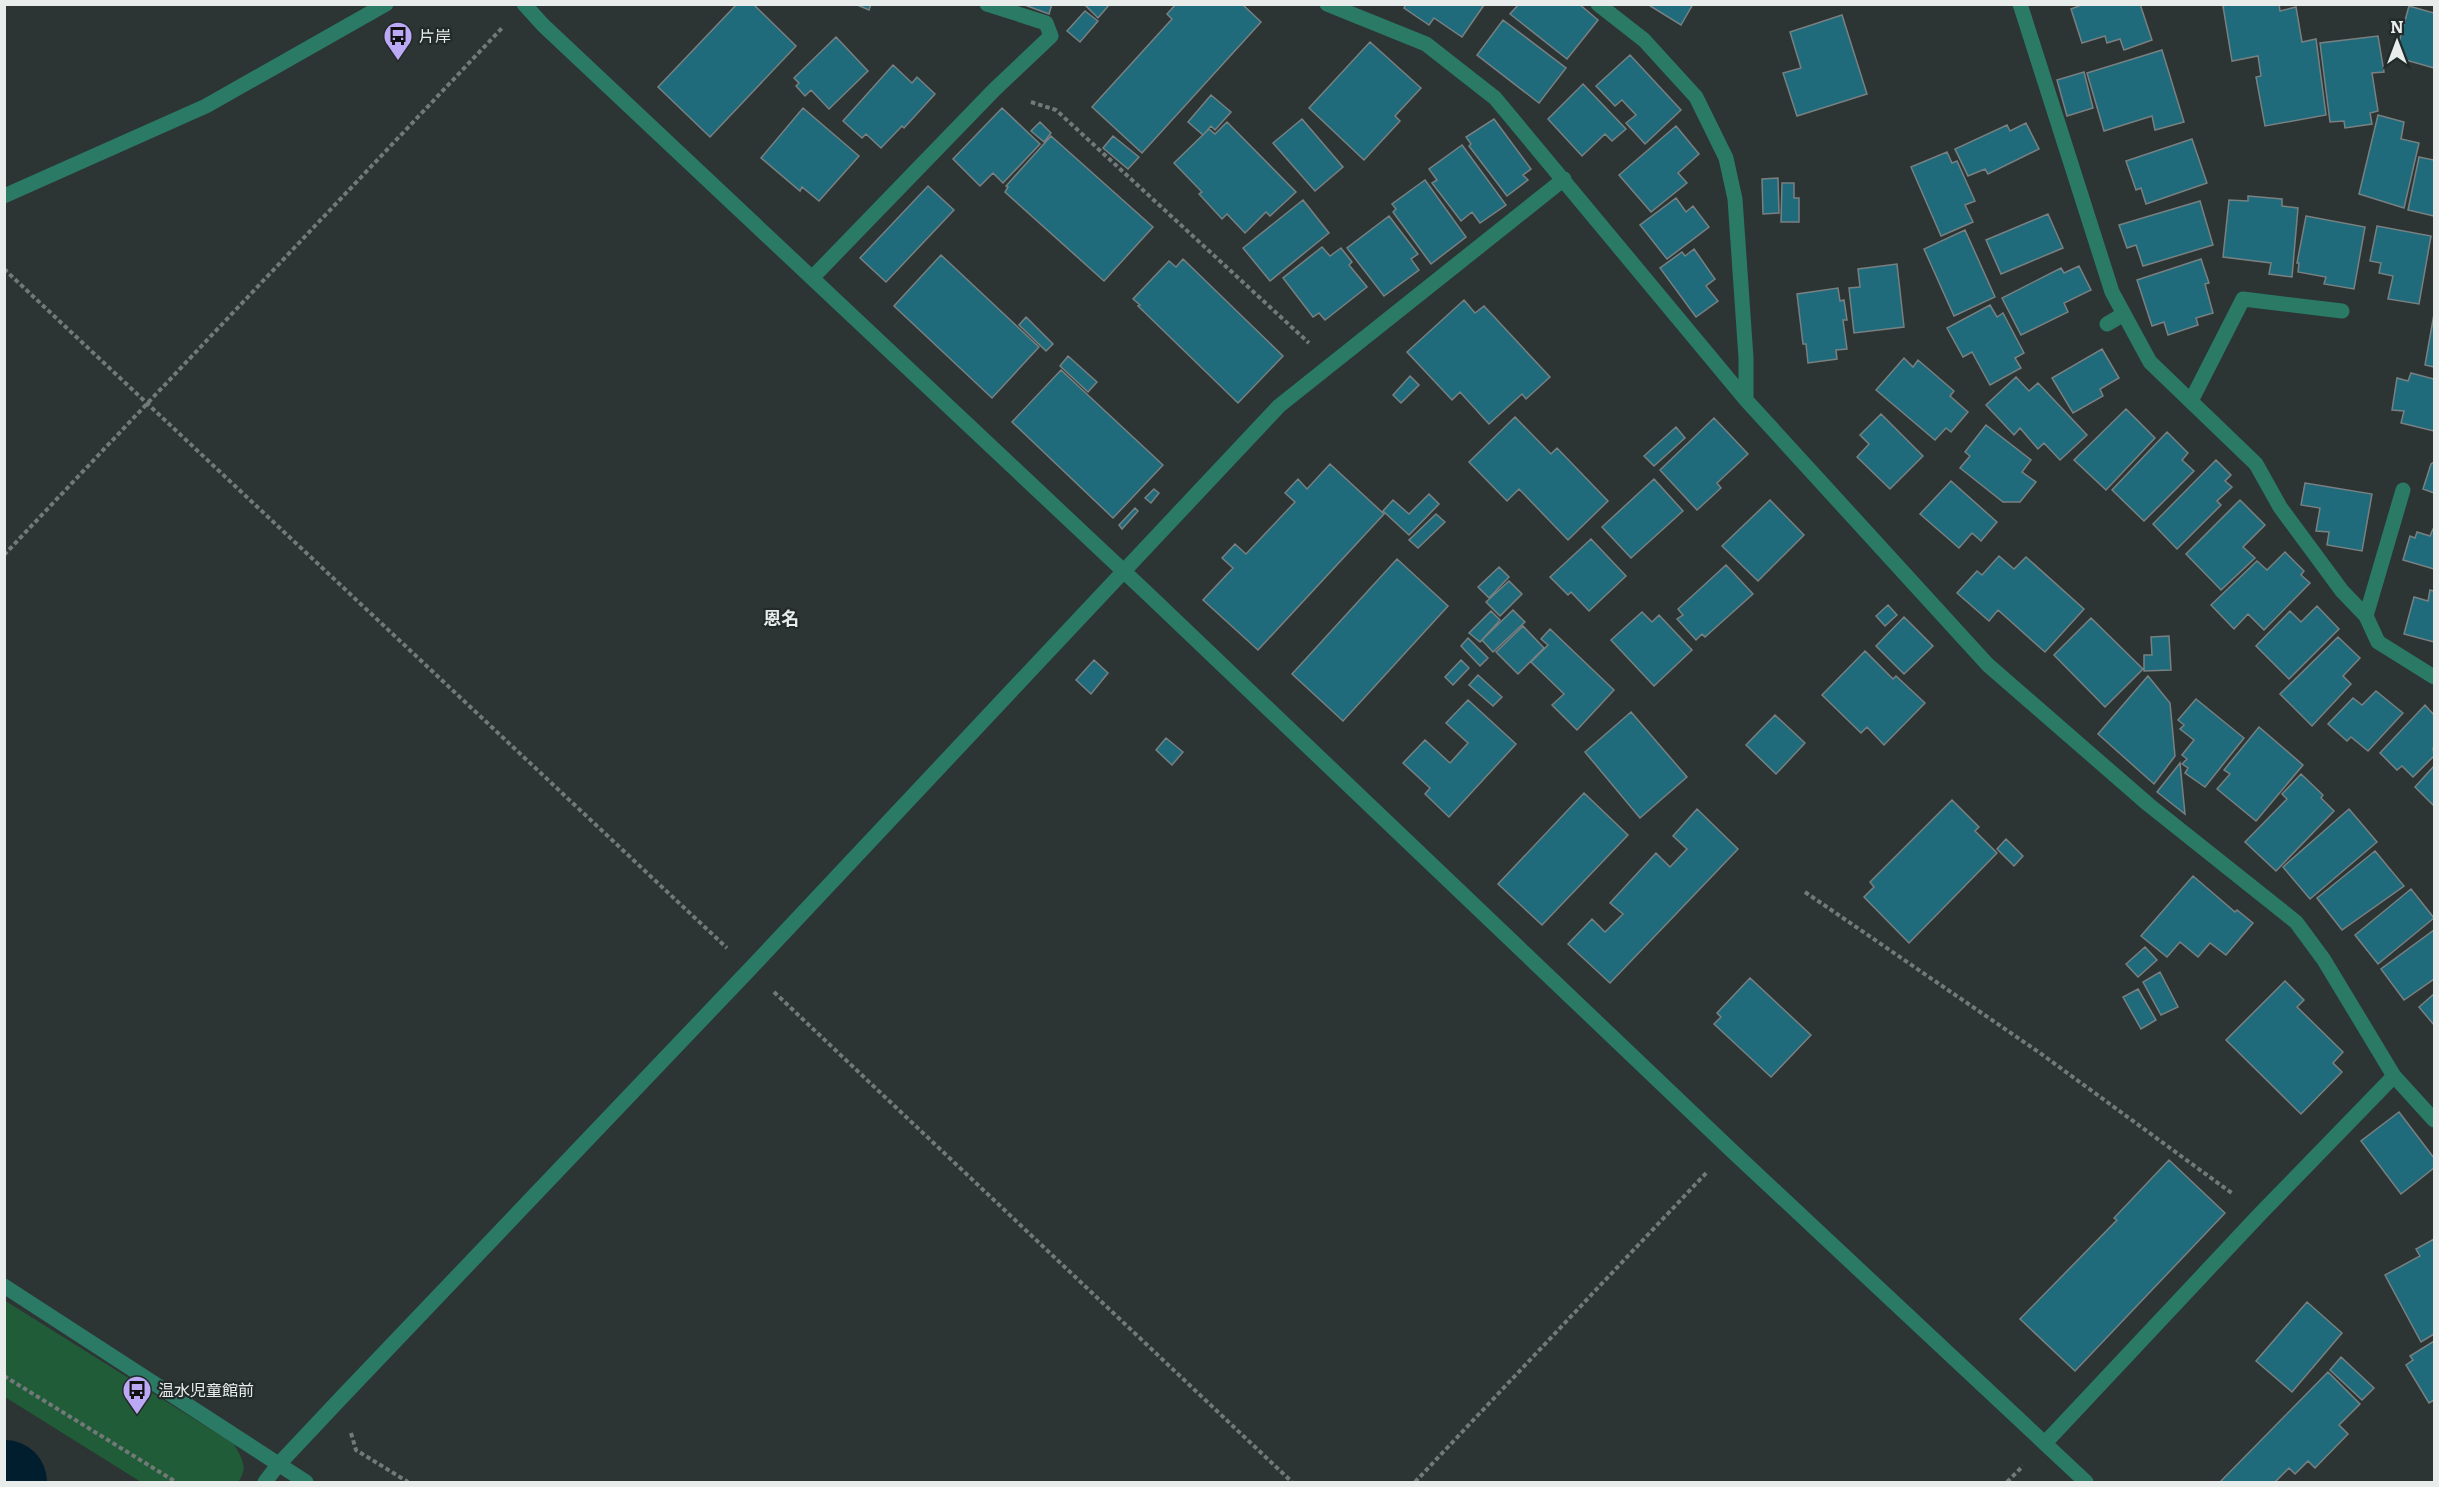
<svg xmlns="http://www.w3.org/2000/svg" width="2439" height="1487" font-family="Literata,'Noto Sans JP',serif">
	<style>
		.green { fill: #215c38 }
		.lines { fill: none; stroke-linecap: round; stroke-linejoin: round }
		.river { stroke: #001e2e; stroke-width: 84 }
		.building { fill: #1f6b7b; stroke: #788082; stroke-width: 1.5 }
		.path { stroke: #737979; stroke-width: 4; stroke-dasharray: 4.5 3; stroke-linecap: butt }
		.minor { stroke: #2a7a66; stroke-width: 15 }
		.labels { text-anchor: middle; stroke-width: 4.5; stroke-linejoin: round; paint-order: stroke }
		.poi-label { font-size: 16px; fill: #e8edec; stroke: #232a2a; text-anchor: start }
		.neighbourhood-label { font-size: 18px; font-weight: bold; fill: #e8edec; stroke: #232a2a }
	</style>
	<rect width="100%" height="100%" fill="#2d3434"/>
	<!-- green -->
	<path class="green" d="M4,1300L234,1444C242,1459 249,1468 238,1482H141L5,1397Z"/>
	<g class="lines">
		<!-- river -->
		<path class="river" d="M4,1482H5"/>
	</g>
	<!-- building -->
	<path class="building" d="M737,4H753L796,46L710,137L658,87Z
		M855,4H871L869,10Z
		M1022,4H1052L1049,14Z
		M1084,4H1110L1098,18Z
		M1176,4H1242L1261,22L1142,153L1092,107L1172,19L1167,14Z
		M1406,4H1483L1484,5L1462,37L1434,18L1429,25L1404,8Z
		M1519,4H1579L1598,20L1567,59L1510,14Z
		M1647,4H1693L1681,25Z
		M2084,4H2140L2152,40L2124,50L2120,39L2107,43L2105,36L2082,43L2071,9Z
		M2230,4H2279L2280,11L2296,7L2302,42L2316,39L2326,115L2265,126L2256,77L2261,76L2258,56L2232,61L2223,6Z
		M2409,6L2434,13V68L2395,57Z
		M1085,11L1098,21L1080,42L1067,31Z
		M1842,15L1867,94L1797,116L1783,73L1801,68L1790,32Z
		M1503,20L1566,68L1539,103L1477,55Z
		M2378,36L2384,72L2372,73L2378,111L2370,113L2372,124L2345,128L2344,121L2330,122L2320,43Z
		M836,37L868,71L829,109L811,90L805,96L796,86L799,83L794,78Z
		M1370,42L1421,88L1395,116L1400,121L1364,160L1309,108Z
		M2162,50L2184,122L2155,130L2152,116L2104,131L2087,73Z
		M1630,55L1681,110L1645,144L1626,123L1636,115L1622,100L1615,106L1596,86Z
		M893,65L912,83L917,77L935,94L904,128L902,126L881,148L866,134L862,138L843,121Z
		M2084,72L2093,108L2067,116L2057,80Z
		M1583,84L1626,129L1612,141L1605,134L1582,156L1548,119Z
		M1211,95L1231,112L1215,130L1211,126L1203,135L1188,122Z
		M803,108L859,156L819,201L802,187L800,191L761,158Z
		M1002,108L1040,144L1003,183L993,173L980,186L953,159Z
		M2378,115L2404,122L2401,139L2419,143L2404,208L2359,194Z
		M1302,119L1343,167L1315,191L1273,143Z
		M1494,119L1531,169L1523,175L1528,180L1507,196L1469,146L1471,144L1466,137Z
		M1040,122L1051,133L1044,142L1031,131Z
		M1227,122L1296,192L1270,216L1266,212L1245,233L1227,214L1222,219L1199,194L1202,192L1174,163L1209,129L1215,134Z
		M2026,123L2039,149L1988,174L1985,169L1968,176L1955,149L2007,125L2010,131Z
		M1676,126L1699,154L1678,173L1687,183L1651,212L1619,175Z
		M1051,136L1153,227L1104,281L1005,192L1008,187L1006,186Z
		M1113,136L1139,157L1128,169L1103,148Z
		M2192,139L2207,183L2146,204L2141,188L2136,190L2126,161Z
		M1462,145L1506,205L1480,223L1472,212L1461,221L1432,183L1437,180L1429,169Z
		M1947,152L1952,163L1957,161L1975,201L1965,205L1973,222L1941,236L1911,167Z
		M2419,157L2434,160V216L2408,210Z
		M1778,178L1779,213L1763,214L1762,179Z
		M1425,180L1466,237L1431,264L1393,212L1396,209L1392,204Z
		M1782,183H1794V198H1799V222H1781Z
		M928,186L954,210L886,282L860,258Z
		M2248,196L2282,199V206L2298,208L2292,277L2269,274L2271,263L2223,257L2229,200L2248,201Z
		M1676,198L1686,212L1693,206L1709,227L1667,259L1640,225Z
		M1303,200L1329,233L1270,281L1243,248Z
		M2200,201L2213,245L2143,266L2136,245L2127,248L2119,225Z
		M2048,214L2063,248L2001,274L1986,240Z
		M1389,216L1418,254L1411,259L1419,270L1384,296L1347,248Z
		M2306,216L2365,227L2354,289L2324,284L2326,277L2298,272L2299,263H2297Z
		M2377,226L2431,236L2419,304L2388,299L2393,276L2379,273L2381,263L2370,261Z
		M1965,230L1995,297L1954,316L1924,249Z
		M1322,247L1330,256L1341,248L1352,262L1349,265L1367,287L1325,320L1319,313L1313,317L1283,278Z
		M1694,249L1715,279L1706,286L1718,301L1696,317L1660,268L1682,252L1685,256Z
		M941,255L1039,347L992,398L894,306Z
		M1183,259L1283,356L1238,403L1138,306L1140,305L1133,299L1169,261L1176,267Z
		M2201,259L2209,283L2205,284L2213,313L2196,318L2198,325L2168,335L2164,322L2152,326L2137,280Z
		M1897,264L1904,327L1854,333L1849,288L1860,287L1858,269Z
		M2079,266L2091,290L2064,303L2068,312L2021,335L2002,298L2061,268L2064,273Z
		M1838,288L1840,301L1844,300L1847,320H1843L1847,349L1836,350L1837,359L1808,363L1806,344H1803L1797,294Z
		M1464,300L1475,313L1484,306L1550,377L1526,399L1522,394L1489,424L1460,392L1452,400L1407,352Z
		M1990,305L1997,317L2003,313L2024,353L2015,358L2021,368L1990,385L1972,352L1963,357L1947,328Z
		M2434,314V367L2425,365Z
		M1026,317L1053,344L1046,351L1019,325Z
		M2102,349L2119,378L2100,389L2103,396L2073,413L2052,378Z
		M1068,356L1097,382L1088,392L1060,366Z
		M1904,358L1913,367L1918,360L1954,391L1950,396L1968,412L1951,432L1946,428L1935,440L1876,390Z
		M1061,370L1163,465L1113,518L1012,422Z
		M2411,373L2434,379V431L2401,423L2404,411L2392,410L2397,378L2408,381Z
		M1410,376L1419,385L1401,403L1393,395Z
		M2016,377L2029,391L2038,383L2087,435L2060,460L2044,443L2038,449L2020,428L2014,435L1986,405Z
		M2126,409L2155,438L2106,490L2074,460Z
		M1881,414L1923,456L1890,489L1857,457L1869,444L1860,435Z
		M1515,417L1551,454L1557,448L1608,501L1568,540L1519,489L1507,501L1469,462Z
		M1714,418L1748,454L1717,483L1721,488L1697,510L1660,470Z
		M1986,425L2031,460L2022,472L2036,482L2020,502H2003L1960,468L1970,456L1965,452Z
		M1676,427L1685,438L1654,466L1644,456Z
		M2167,432L2188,453L2182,460L2194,471L2144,521L2112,490Z
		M2216,460L2231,475L2225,481L2232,487L2217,501L2221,505L2177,549L2153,524Z
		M2434,462V493L2423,489L2431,464Z
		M1330,464L1384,514L1258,650L1203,600L1233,568L1222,558L1235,544L1246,554L1295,502L1285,493L1298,479L1307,489Z
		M1654,479L1683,511L1631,558L1602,527Z
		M1951,481L1997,522L1981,541L1972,533L1959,548L1920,514Z
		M2305,483L2372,494L2362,551L2327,545L2329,532L2316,531L2320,508L2301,505Z
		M1154,489L1159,493L1151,503L1145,498Z
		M1429,494L1439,504L1409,535L1383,511L1393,500L1409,514Z
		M1770,500L1804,535L1758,581L1722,546Z
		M2240,500L2265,525L2243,547L2255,558L2221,590L2186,554Z
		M1135,508L1138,511L1122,529L1119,525Z
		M1436,514L1445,522L1418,548L1409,540Z
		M2433,529H2434V569L2403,560L2410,536L2415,538L2417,532L2430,536Z
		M1591,539L1626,576L1589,611L1571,592L1568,595L1550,577Z
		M2285,552L2304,571L2301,575L2310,583L2264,630L2248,614L2234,629L2211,605L2257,561L2267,570Z
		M1999,556L2014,569L2026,557L2084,609L2045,652L1998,610L1989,621L1957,593L1977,571L1982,575Z
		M1397,559L1448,606L1343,721L1292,674Z
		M1726,565L1753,594L1705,637L1702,634L1696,640L1677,619L1683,615L1678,609Z
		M1499,567L1509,577L1489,598L1478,587Z
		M1509,581L1522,594L1500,616L1486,602Z
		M2430,590L2434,591V642L2404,634L2414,597L2428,601Z
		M1888,605L1897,615L1885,626L1876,616Z
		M2317,606L2339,629L2289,679L2256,646L2290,611L2301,622Z
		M1513,610L1525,622L1493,652L1482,640Z
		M1491,611L1500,620L1480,642L1469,633Z
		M1642,612L1652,622L1659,615L1692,650L1654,686L1611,640Z
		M1904,617L1933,646L1904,674L1876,646Z
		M2091,618L2143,669L2105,707L2054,655Z
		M1523,626L1544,648L1518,674L1496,652Z
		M1550,629L1614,690L1577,730L1552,705L1564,694L1531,662L1548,645L1541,639Z
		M2169,636L2171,670L2144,671V655H2152L2151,637Z
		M2338,637L2360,658L2343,676L2351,684L2312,726L2280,694Z
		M1468,638L1488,658L1480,666L1461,646Z
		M1865,651L1893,679L1896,676L1925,703L1884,745L1867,727L1861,733L1822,695Z
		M1094,660L1108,673L1091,694L1076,680Z
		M1461,660L1469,668L1453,685L1445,677Z
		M1478,675L1502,697L1493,706L1469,685Z
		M2148,676L2170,703L2175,756L2154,784L2098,734Z
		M2376,691L2403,713L2368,751L2351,737L2347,741L2328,724L2353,698L2362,705Z
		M2196,699L2244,738L2205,787L2185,773L2188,768L2182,764L2187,759L2182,755L2194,740L2180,729L2184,725L2178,720Z
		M1468,700L1516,744L1449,817L1425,794L1430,788L1403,763L1425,740L1450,763L1468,743L1446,723Z
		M2425,705L2434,715V747L2433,748L2434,756L2413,777L2402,766L2397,770L2380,753Z
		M1631,712L1687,777L1640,818L1585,752Z
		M1775,715L1805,743L1776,774L1746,745Z
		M2259,727L2303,765L2256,821L2217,789L2230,774L2224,770Z
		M1166,738L1183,752L1172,765L1156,750Z
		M2180,763L2185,814L2157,792Z
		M2434,766V806L2415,787Z
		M2301,774L2323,795L2321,798L2334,811L2276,871L2245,842L2287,799L2282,794Z
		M1584,793L1628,835L1542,925L1498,884Z
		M1952,800L1979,827L1975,831L1997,853L1909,943L1864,897L1874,887L1870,882Z
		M1697,809L1738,849L1610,983L1568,944L1592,919L1605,932L1623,914L1610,903L1656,853L1670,867L1687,849L1673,836Z
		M2349,809L2377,842L2310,899L2283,867Z
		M2006,839L2023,856L2014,866L1997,849Z
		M2375,851L2404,886L2342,930L2317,898Z
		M2193,876L2235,912L2237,910L2253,923L2226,955L2210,943L2198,957L2180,942L2167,957L2141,936Z
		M2411,889L2434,918L2378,964L2355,935Z
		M2434,930V979L2404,1000L2381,969Z
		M2145,947L2157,960L2138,977L2126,964Z
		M2160,972L2178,1007L2161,1015L2143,982Z
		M1750,978L1811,1035L1771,1077L1714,1024L1721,1017L1717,1013Z
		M2285,981L2304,1000L2297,1007L2343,1052L2333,1063L2342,1072L2301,1114L2226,1040Z
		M2138,989L2156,1020L2141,1029L2123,997Z
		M2434,994V1025L2419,1007Z
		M2399,1112L2434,1158V1168L2401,1194L2361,1141Z
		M2169,1160L2225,1213L2075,1371L2020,1319L2117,1220L2114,1218Z
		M2434,1239V1334L2421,1342L2385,1275L2420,1256L2416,1249Z
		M2307,1302L2342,1333L2292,1392L2256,1361Z
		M2434,1341V1400L2429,1403L2406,1365L2413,1360L2410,1356Z
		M2341,1357L2374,1388L2362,1400L2330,1370Z
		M2328,1372L2360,1404L2339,1425L2348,1434L2315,1468L2308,1461L2295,1474L2289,1468L2275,1482H2220Z"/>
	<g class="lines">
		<!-- path -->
		<path class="path" d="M1031,102L1056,110L1309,343
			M4,269L727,948
			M4,555L503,27
			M1805,892L2040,1053L2233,1194
			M774,992L1292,1482
			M4,1376L176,1482
			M351,1433L356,1450L408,1482
			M1415,1482L1708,1171
			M2007,1482L2023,1466"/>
		<!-- minor -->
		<path class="minor" d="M524,4L543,25L1149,595L1729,1148L2086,1482
			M1327,4L1426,44L1495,98L1746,400
			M1598,4L1644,40L1696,97L1726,158L1735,199L1746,358V400L1988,665L2149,805L2296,922L2324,960L2394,1076L2434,1120
			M2020,4L2112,292L2150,362L2256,464L2280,507L2342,591L2366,616L2378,642L2434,677
			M4,196L206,106L386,4
			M812,278L994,90L1051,36L1046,23L987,4
			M2107,324L2124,314
			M2191,401L2243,299L2342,311
			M2366,616L2403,490
			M4,1286L306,1482
			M2045,1443L2260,1214L2394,1076
			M265,1482L278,1465L342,1397L750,969L1279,406L1564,179"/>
	</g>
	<!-- icons -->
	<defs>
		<g id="bus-pin" transform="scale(1.5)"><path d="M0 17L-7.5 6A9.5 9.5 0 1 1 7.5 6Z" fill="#bca9f5" stroke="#232a2a"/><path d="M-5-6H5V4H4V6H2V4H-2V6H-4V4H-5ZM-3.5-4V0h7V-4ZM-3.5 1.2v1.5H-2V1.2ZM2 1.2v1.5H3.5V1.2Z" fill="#111"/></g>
	</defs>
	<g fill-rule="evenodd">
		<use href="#bus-pin" x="398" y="36"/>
		<use href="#bus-pin" x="137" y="1390"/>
	</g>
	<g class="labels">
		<!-- poi labels -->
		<g class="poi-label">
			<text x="419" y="42">片岸</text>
			<text x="158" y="1396">温水児童館前</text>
		</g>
		<!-- neighbourhood labels -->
		<g class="neighbourhood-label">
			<text x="781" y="625">恩名</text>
		</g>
	</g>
	<!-- border -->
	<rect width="2439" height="1487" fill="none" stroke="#e8edec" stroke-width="12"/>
	<!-- north arrow -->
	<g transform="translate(2397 42)" stroke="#232a2a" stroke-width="4.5" paint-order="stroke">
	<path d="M0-4.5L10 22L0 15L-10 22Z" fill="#e8edec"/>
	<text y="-9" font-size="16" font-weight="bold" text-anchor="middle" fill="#e8edec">N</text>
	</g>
</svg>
